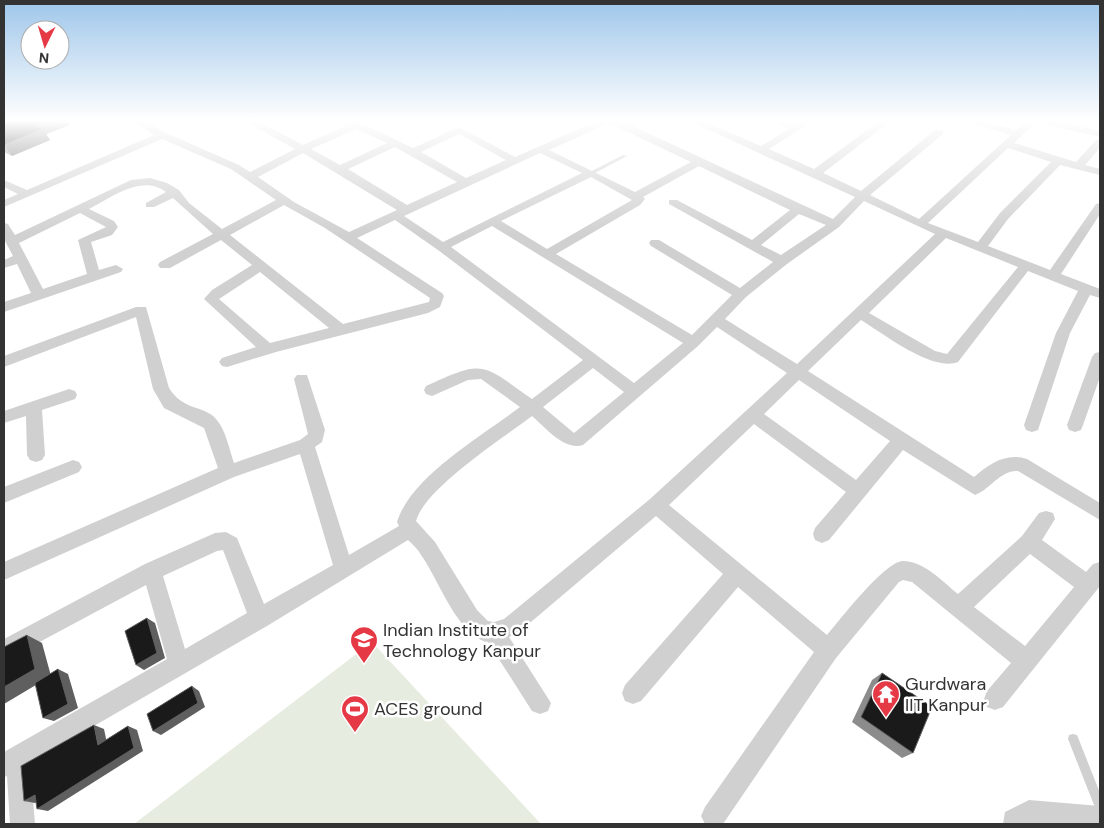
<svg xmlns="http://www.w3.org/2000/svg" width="1104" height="828" font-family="'DM Sans',sans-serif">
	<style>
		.green { fill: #e6ecdf }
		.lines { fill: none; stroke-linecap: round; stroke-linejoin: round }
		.service { fill: #d0d0d0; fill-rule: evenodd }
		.minor { fill: #d0d0d0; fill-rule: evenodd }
		.wall { fill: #8c8c8c }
		.shaded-wall { fill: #5f5f5f }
		.building { fill: #1a1a1a; stroke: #5f5f5f }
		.labels { text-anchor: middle; stroke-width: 5; stroke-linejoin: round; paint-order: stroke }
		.near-poi-label { font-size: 18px; fill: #333; stroke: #fff; text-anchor: start }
	</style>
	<rect width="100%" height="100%" fill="#fff"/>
	<!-- green -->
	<path class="green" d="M372,642L541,824H134Z"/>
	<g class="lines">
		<!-- service -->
		<path class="service" d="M623,155L627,156L593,174L588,173Z
			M1073,734L1077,735L1100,793V812L1096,810L1068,739L1069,735Z"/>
		<!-- minor -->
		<path class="minor" d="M132,120H144L166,133L239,165L250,172L295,149L243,120H256L303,145L348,125L340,120H353L361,123L413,148L459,127L515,157L599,120H620L833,219L855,197L687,120H701L761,146L789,129L770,120H784L796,124L803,120H815L769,149L814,169L881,120H892L823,173L861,191L935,130H943V134L870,195L919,219L1011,135L960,120H977L1016,130L1027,120H1051L1100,131V137L1036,122L1014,143L1076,162L1096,140L1100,139V148L1085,165L1100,169V175L1060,165L1008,219L988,246L1050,270L1096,204L1100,203V214L1061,274L1100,289V298L1090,295L1070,333L1038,430L1032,432L1026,430L1024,425L1056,333L1078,291L1028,271L958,362C932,372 884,334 861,320L808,371L974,477C989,464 1006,452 1027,459L1100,503V520L1018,471C1000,470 991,489 975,495L903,450L829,540L822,543L815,540L813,534L815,528L846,492L754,424L669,505L827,635C840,620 885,561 903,561C924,561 943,582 958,594L1022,536L1039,513L1046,511L1053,513L1055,519L1042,540L1086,572L1093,564L1100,562V586L1003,707L995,710L987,707L984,699L987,691L1011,663L912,582L903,580L899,582L836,658L723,824H705L701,816L705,807L814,652L738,587L641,701L633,704L625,701L622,693L625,685L723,574L656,516L518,633L509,637L551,703L548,711L540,714L532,711L488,642C458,637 438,578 421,555C418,549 413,545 408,540L267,626L30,763L35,824H10L7,776L4,777V752L167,659L146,585L4,661V639L145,564L215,533L226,532L237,538L264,604L333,565L300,454L234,477L4,580V562L218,468L204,428L164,408L153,389L136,317L4,367V356L136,307H146L169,388C183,411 204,405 216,419C226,430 229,449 234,463L300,440L308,434L294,379L297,375H307L325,430L322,442L315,447L349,555L399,526L397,522C411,476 482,436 520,407L481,379L468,380L432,396L426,394L424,390L426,386C485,359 481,363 532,399L583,360L438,250L395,220L357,238L442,293L444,296L440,307L428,313L276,352L227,367L222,366L219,362L222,358L256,347L204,299L212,290L252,265L221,240L170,268H160L158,265L160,262L213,234L173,198L154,207H146V203L166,192C141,174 113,197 89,209L114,221L118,227L112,235L91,242L99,270L116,265L123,269L121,272L4,312V302L31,293L17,264L4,268V260L13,256L4,239V223L8,224L15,235L131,180L150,178L167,183L179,190L189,203L222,229L276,200L231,169L162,139L4,207V200L18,194L4,187V180L27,190L154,135ZM609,123L691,162L635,192L549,150ZM356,129L387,143L340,165L311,149ZM459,134L506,160L466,178L421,152ZM395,147L457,182L407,205L348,169ZM1008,148L1051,162L1000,213L978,242L928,223ZM303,153L397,210L349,232L294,202L258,177ZM540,153L582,173L443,242L404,216ZM699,166L790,210L752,240L677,200H669V204L773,262L740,288L659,240H651L649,243L651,246L732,295L692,335L556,254L640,205L645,199L643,197ZM591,177L632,200L547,249L501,221ZM864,201L935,234L797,364L725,319L746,297L787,264L839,227ZM284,205L325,228L430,298L429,302L343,324L230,235ZM80,213L106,227L78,240L87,274L43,289L19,243ZM799,214L826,225L781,255L761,245ZM492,226L683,343L634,383L451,247ZM946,238L1018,267L947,354L935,351L869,313ZM260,272L329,328L270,343L219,299ZM717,327L787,373L650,499L504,619L494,622L488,621L477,610L435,542L416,521C425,488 503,438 532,416C545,427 564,451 583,445L698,346ZM593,368L624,392L574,433L543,407ZM799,380L890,441L856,480L764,414ZM223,550L247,613L185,649L163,576L217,551ZM1030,554L1074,587L1025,646L974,607Z
			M1100,352V377L1083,425L1081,430L1075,432L1069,430L1067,425L1092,357L1095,353Z
			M69,389L75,391L77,395L75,399L42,410L45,455L42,460L36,462L30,460L27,455L26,416L4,423V411Z
			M73,460L79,462L82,467L79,472L4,503V487Z
			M1029,800L1100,806V824H1003L1005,812Z"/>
	</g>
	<!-- wall -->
	<path class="wall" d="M4,123L70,125L46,134L50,140L12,156L4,152Z
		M882,673L913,753L902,758L852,722L872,680Z"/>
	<!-- shaded-wall -->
	<path class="shaded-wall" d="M48,120H67L70,125L46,134L50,140L12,156L4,145L34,125Z
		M147,618L155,623L165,658L144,670L136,665Z
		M27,635L42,643L51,676L4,704V687Z
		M58,669L68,674L78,708L54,721L43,718Z
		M192,686L199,691L205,707L161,735L153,731Z
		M94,725L104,729L108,748L98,745Z
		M128,726L137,730L143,751L48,811L37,809Z
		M35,795L46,797L35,803L24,801Z"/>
	<!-- building -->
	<path class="building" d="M11,120H48L34,125L43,129L4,145V123Z
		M147,618L157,653L136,665L125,631Z
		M27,635L35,669L4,687V647Z
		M58,669L68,704L43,718L35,683Z
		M882,673L932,707L913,753L861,717Z
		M192,686L198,703L153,731L147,714Z
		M94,725L98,745L128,726L134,748L37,809L35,795L24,801L21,766Z"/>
	<!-- sky -->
	<linearGradient id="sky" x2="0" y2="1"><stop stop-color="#9ec6ea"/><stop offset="0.51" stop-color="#fff"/><stop offset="1" stop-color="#fff" stop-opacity="0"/></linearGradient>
	<rect width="1104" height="236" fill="url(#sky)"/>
	<!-- icons -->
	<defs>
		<g id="university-pin" transform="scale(1.4375)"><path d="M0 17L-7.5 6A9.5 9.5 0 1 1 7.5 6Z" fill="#e63946" stroke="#fff"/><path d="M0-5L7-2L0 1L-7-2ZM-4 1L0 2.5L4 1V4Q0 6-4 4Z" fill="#fff"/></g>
		<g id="temple-pin" transform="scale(1.4375)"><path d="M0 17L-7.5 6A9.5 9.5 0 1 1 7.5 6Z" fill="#e63946" stroke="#fff"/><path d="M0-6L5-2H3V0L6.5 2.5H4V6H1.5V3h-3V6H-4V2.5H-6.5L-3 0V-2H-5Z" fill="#fff"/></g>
		<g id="stadium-pin" transform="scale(1.4375)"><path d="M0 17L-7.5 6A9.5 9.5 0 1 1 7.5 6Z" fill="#e63946" stroke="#fff"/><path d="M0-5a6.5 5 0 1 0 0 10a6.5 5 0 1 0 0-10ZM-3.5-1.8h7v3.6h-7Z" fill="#fff"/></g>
	</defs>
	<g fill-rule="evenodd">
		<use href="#university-pin" x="364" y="640"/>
		<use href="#temple-pin" x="886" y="694"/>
		<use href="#stadium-pin" x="355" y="709"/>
	</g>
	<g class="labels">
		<!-- near-poi labels -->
		<g class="near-poi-label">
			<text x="383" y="636">Indian Institute of<tspan x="383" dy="21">Technology Kanpur</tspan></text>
			<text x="905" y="690">Gurdwara<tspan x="905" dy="21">IIT Kanpur</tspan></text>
			<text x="374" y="715">ACES ground</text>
		</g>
	</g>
	<!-- border -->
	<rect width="1104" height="828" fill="none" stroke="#333333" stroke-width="10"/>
	<!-- north arrow -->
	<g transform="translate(45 45) rotate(185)"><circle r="24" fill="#ffffff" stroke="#adadad"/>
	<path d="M0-4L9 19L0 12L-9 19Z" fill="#e63946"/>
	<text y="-8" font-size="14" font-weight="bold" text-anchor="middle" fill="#333333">N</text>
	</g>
</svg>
